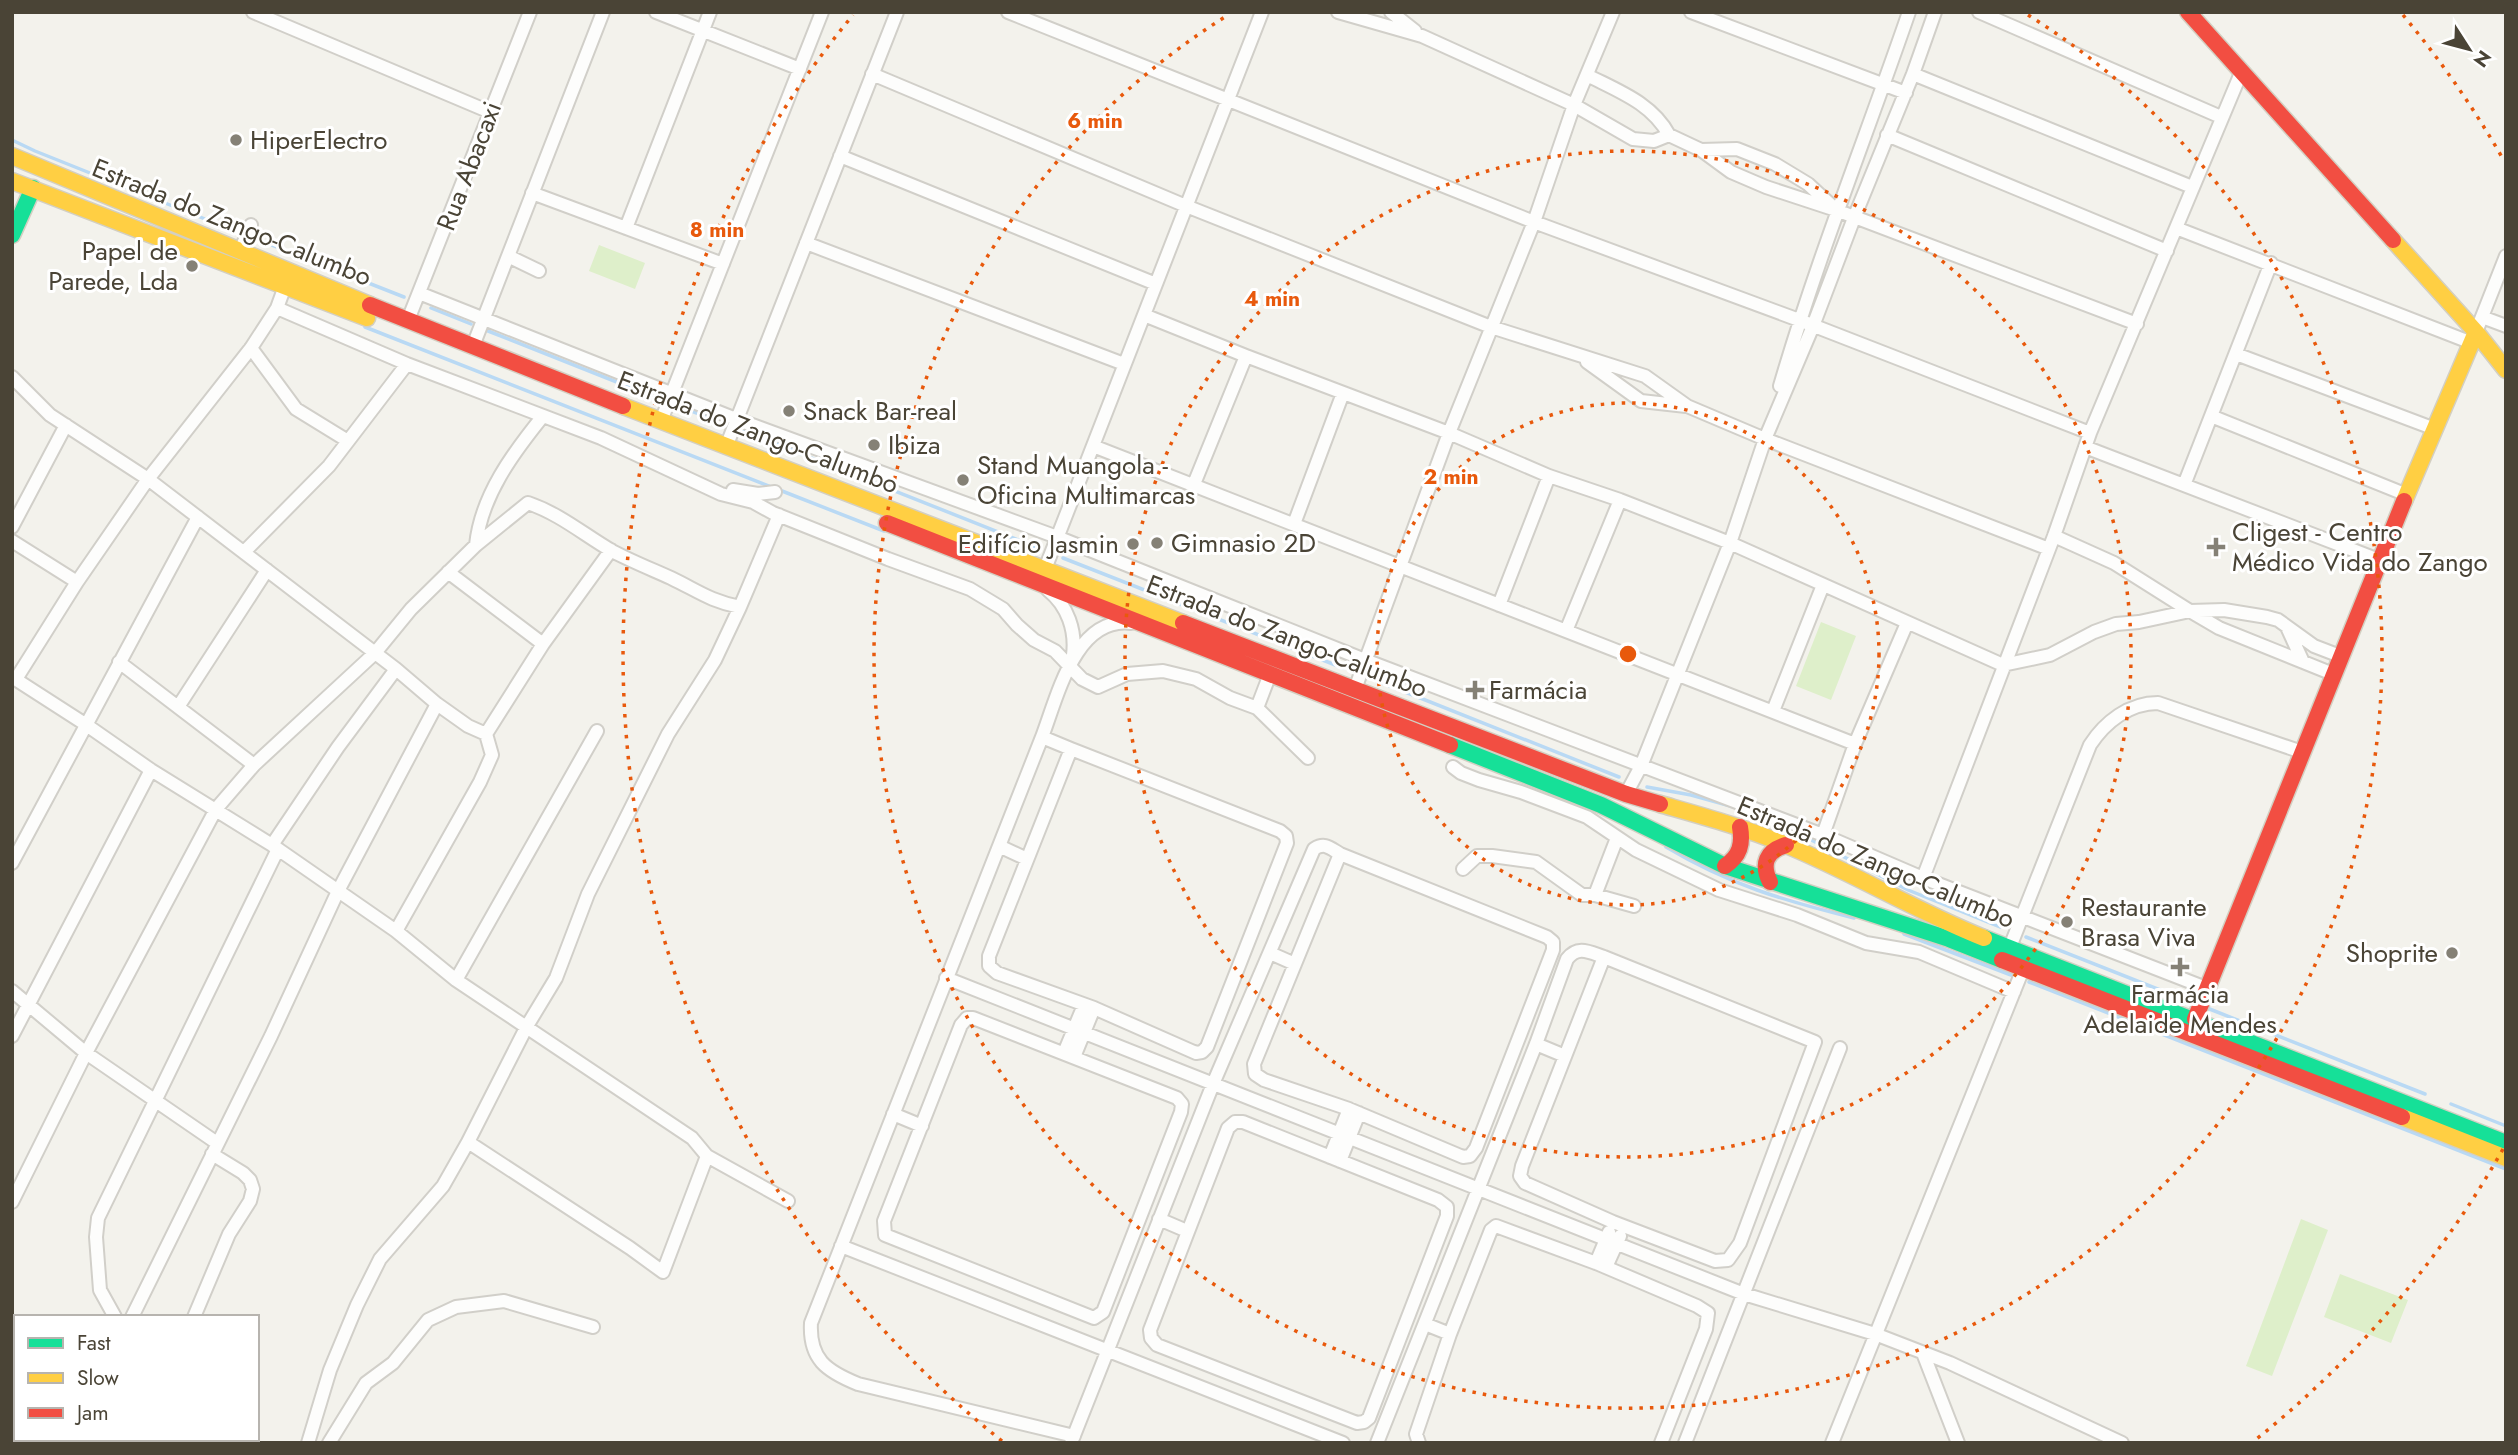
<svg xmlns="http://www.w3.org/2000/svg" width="2518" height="1455" font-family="Jost,sans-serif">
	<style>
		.green { fill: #deefca }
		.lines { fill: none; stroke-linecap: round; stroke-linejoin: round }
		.stream { stroke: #b9d9f4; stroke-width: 3.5 }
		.street-casing { stroke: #d1cfc9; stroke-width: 16 }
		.fast-casing { stroke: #d3cfc2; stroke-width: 19 }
		.slow-casing { stroke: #d3cfc2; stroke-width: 19 }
		.jam-casing { stroke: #d3cfc2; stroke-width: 19 }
		.street { stroke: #fdfdfc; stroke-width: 12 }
		.fast { stroke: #16e098; stroke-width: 16 }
		.slow { stroke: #ffcf43; stroke-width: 16 }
		.jam { stroke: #f24e42; stroke-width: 16 }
		.ring { fill: none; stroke: #e8590c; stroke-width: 3.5; stroke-dasharray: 3.5 7 }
		.poi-dot { fill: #858176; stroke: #fff; stroke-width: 2.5 }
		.labels { text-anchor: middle; stroke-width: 6; stroke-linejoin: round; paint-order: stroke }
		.poi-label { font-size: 26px; fill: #4a4436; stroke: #fff; text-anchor: start }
		.street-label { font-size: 26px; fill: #4a4436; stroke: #fff }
		.centre { fill: #e8590c; stroke: #fff; stroke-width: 3.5 }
		.ring-label { font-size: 21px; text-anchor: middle; font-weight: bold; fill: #e8590c; stroke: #fff; stroke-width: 6; stroke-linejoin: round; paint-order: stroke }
	</style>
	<rect width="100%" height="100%" fill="#f3f2ec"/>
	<!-- green -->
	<path class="green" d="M599,245L645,263L635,289L589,271Z
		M1821,622L1856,636L1831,700L1796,686Z
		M2301,1219L2328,1230L2272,1376L2246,1366Z
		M2340,1274L2408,1300L2391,1343L2324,1317Z"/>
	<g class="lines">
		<!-- stream -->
		<path class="stream" d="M12,140L35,151L235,231
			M254,238L404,297
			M431,308L471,324
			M365,327L771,487
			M483,329L662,400
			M673,404L715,420
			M741,430L1036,547
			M782,491L884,531
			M1063,558L1343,668
			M1370,678L1619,777
			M1647,787L1691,795L1734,807
			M1790,829L1908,890L2000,927
			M1666,847C1730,885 1782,900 1854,918
			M1904,934L2011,975
			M2026,937L2193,1003
			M2029,982L2506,1169
			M2207,1008L2425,1094
			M2451,1104L2506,1126"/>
		<!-- street casing -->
		<g class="street-casing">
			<path id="street" d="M253,12L490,112
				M656,12L800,69
				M1008,12L1534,222L1799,320L2090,433
				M1338,12L1422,36L1574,105L1633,139L1654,141L1669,135L1701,150L1731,172L1766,187L1836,210L2137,324
				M1391,12L1415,31
				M1691,12L1906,93
				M1979,12L2221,117
				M872,74L1186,206L1491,327L1645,376L1687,406L1765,439L2049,549
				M1913,74L2192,187
				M1587,75C1618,91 1652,103 1669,135
				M1887,135L2167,251
				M1701,150L1737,149L1775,164L1808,184L1834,208
				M840,156L1156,284
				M532,193L723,264
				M626,228L710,12
				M2176,228L2472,343
				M806,243L1124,364
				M240,251L251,225
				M508,256L539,271
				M419,293L736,419L1057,537L1365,660L1823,835L1923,878L2206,988
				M277,308L407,364L601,438L721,494L753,502L773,513L888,559L970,589L1003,609L1017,625L1034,640L1055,651L1082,679L1098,687L1127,674L1163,671L1196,679L1230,698L1257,708L1308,758
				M1144,315L1246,356L1449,433L1549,476L1620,500L1730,543L2003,665L2050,655L2094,632L2116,624L2139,622L2190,611L2219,628L2333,674
				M2482,317L2506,326
				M408,320L530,12
				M2476,332L2506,256
				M473,346L603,12
				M251,348L296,409L348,441
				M2236,354L2435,429
				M1587,362L1641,401L1686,406
				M12,377L50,415L148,479L396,669L437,704L468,726L486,734L492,755L480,782L396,931
				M1780,386C1817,259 1866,137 1909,12
				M2211,416L2407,495
				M661,421L822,12
				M1093,446L1855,744
				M726,447L897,12
				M2085,447L2379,560
				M1194,484L1246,356
				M2184,485L2271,263
				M733,490L758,494L775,492
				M1294,524L1343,393
				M12,527L66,425
				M2054,536L2114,563L2190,611L2224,610L2267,617L2278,620L2314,646L2340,656
				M12,541L77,582
				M476,545C481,496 513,453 543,416
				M244,552L329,466L407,364
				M1045,569L1262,12
				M448,572L543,644
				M1048,590C1068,606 1076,631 1073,655
				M1499,605L1549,476
				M2287,627L2303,662
				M1566,631L1620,500
				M119,662L254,765
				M12,677L85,724L151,770L272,845L396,931L456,980L692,1138L707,1156L663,1272L630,1248L468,1142
				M16,679L77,582L148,479L251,348L277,308L285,286
				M1355,689L1449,433L1534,222L1574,105L1613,12
				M178,707L267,570
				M1257,708L1270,674
				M1773,711L1823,585
				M486,734L543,644L611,550
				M1042,737C1057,698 1075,616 1131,623
				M1071,749L989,956V966L997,973L1094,1008L1196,1053L1202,1052L1207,1047L1287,843L1286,836L1280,831L1071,749L1042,737L811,1323C809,1359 826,1371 858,1384L1074,1436
				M1453,767L1461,773L1479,780L1521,792L1587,817L1636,850L1719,890L1797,915L1866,943L1919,952L2014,992
				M1626,794L1641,766L1730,543L1765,439L1813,326L1854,218L1913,74L1935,12
				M1823,835L1855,744L1907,623
				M272,845L338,747L396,669
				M999,846L1027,859
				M12,863L198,517
				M1463,869L1477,856H1492L1536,862L1582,895H1595L1634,906
				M1923,878L2054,536L2090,433L2241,73
				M1595,895L1617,838
				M2010,947L2090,745C2105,722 2129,703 2158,703L2302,752
				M1270,953L1295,964
				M1604,957L1815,1042L1740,1243L1728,1260L1715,1261L1613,1222L1525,1183L1520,1176L1522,1166Z
				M946,978L1744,1294L1875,1334L1950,1363L2122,1443
				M456,980L597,731
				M12,991L86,1053L217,1143
				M967,1018H973L1177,1098L1182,1104L1181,1112L1103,1312L1094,1318L885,1235L884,1221L961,1025Z
				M12,1036L151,770
				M1536,1044L1565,1056
				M1064,1053L1084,1005
				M1074,1057L1094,1008
				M893,1114L922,1126
				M1235,1122H1243L1438,1200L1447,1207V1216L1369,1418L1364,1422L1357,1423L1157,1345L1151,1338L1150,1330L1228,1128Z
				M707,1156L788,1201
				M1330,1157L1349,1109
				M1340,1161L1359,1113
				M12,1202L86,1053L216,809L254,765L375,653L411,609L476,545L528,503C560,514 583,534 612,551C631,561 651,569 671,578C698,591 710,601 740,607L779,515
				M1159,1219L1187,1231
				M841,1246L1343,1443
				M1596,1263L1609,1232
				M1606,1267L1620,1236
				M115,1317L100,1290L96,1237L98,1218L278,849
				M132,1317L271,1036L338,891L437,704
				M194,1317L229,1234L250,1201L253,1189L250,1180L243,1173L212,1154
				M1425,1324L1450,1334
				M1923,1353L1958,1443
				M12,1377L16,1370
				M88,1439L96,1443
				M73,1443L74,1439
				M150,1443L151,1439
				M308,1443L330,1370L357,1305L380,1259L443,1186L468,1142L527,1026L556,978L588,894L668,734L715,660L740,607
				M329,1443L366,1383L393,1363L428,1320L456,1307L504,1301L593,1327
				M1071,1443L1213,1084L1314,849C1325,842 1330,848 1340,854L1547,937L1553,942V950L1476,1148L1470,1156L1463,1157L1349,1109L1264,1080L1255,1074L1254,1064L1340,854
				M1377,1443L1536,1044L1567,959C1578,945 1589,952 1604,957
				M1419,1443L1416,1434L1450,1334L1491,1230L1496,1226L1596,1263L1697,1306L1708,1313L1706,1329L1661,1443
				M1685,1443L1840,1048
				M1832,1443L2023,969"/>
		</g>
		<!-- fast casing -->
		<g class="fast-casing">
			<path id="fast" d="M12,235L33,188
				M1450,745L1601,805L1725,866L1949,939L2002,960
				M1984,938L2506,1143"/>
		</g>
		<!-- slow casing -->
		<g class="slow-casing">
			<path id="slow" d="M12,156L370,305
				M12,181L367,318
				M2393,240L2476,332L2506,370
				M623,406L1183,623
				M2404,501L2476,332
				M1660,804C1702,816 1743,827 1784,844C1852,872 1916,911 1984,938
				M2402,1117L2506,1158"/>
		</g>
		<!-- jam casing -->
		<g class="jam-casing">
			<path id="jam" d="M2188,12L2393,240
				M370,305L623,406
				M887,523L1450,745
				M1183,623L1626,794L1660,804
				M1725,866C1740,856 1743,844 1740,827
				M1770,882C1761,864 1766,851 1786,845
				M2002,960L2402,1117
				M2195,1019L2404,501"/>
		</g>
		<!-- street -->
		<use href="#street" class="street"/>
		<!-- fast -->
		<use href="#fast" class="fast"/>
		<!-- slow -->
		<use href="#slow" class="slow"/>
		<!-- jam -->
		<use href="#jam" class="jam"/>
	</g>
	<!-- distance rings -->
	<g class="ring">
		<circle cx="1628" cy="654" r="251"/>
		<circle cx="1628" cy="654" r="503"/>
		<path d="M2028 15A754 754 0 1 1 1228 15"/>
		<path d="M2503 1149A1005 1005 0 0 1 2254 1441M1002 1441A1005 1005 0 0 1 853 15M2403 15A1005 1005 0 0 1 2503 159"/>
	</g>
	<!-- markers -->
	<g class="poi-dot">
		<circle cx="236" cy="140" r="7"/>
		<circle cx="192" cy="266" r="7"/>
		<circle cx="789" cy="411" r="7"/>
		<circle cx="874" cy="445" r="7"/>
		<circle cx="963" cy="480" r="7"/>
		<circle cx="1157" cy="543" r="7"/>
		<circle cx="1133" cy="544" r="7"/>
		<path d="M2212.5 536.5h7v7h7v7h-7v7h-7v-7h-7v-7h7z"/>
		<path d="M1471.5 679.5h7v7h7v7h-7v7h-7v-7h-7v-7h7z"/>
		<circle cx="2067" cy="922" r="7"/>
		<circle cx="2452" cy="953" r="7"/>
		<path d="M2176.5 956.5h7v7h7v7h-7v7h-7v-7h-7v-7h7z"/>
	</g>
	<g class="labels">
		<!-- poi labels -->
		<g class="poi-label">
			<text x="250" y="149">HiperElectro</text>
			<text x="178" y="260" text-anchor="end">Papel de<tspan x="178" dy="30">Parede, Lda</tspan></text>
			<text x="803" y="420">Snack Bar-real</text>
			<text x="888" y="454">Ibiza</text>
			<text x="977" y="474">Stand Muangola -<tspan x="977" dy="30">Oficina Multimarcas</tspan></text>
			<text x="2232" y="541">Cligest - Centro<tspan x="2232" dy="30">Médico Vida do Zango</tspan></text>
			<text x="1171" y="552">Gimnasio 2D</text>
			<text x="1119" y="553" text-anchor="end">Edifício Jasmin</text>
			<text x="1489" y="699">Farmácia</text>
			<text x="2081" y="916">Restaurante<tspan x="2081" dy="30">Brasa Viva</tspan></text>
			<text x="2438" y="962" text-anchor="end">Shoprite</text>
			<text x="2180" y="1003" text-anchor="middle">Farmácia<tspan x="2180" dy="30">Adelaide Mendes</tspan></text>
		</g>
		<!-- street labels -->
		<g class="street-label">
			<text transform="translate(469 166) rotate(-69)" y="9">Rua Abacaxi</text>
			<text transform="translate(232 222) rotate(22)" y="9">Estrada do Zango-Calumbo</text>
			<text transform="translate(758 432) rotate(21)" y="9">Estrada do Zango-Calumbo</text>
			<text transform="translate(1287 636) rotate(21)" y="9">Estrada do Zango-Calumbo</text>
			<text transform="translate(1876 862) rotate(23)" y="9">Estrada do Zango-Calumbo</text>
		</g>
	</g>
	<circle cx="1628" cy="654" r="10" class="centre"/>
	<g class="ring-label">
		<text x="1095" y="128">6 min</text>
		<text x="717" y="237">8 min</text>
		<text x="1272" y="306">4 min</text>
		<text x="1451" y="484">2 min</text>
	</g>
	<!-- border -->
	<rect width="2518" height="1455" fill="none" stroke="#4a4436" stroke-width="28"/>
	<!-- legend -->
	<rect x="14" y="1315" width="245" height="126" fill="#ffffff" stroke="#b7b4af" stroke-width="2"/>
	<rect x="28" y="1338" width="35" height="10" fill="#16e098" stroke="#b7b4af" stroke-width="2"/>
	<text x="77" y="1350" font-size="21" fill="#4a4436">Fast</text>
	<rect x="28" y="1373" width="35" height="10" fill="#ffcf43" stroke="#b7b4af" stroke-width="2"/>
	<text x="77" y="1385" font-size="21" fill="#4a4436">Slow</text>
	<rect x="28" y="1408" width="35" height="10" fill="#f24e42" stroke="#b7b4af" stroke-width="2"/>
	<text x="77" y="1420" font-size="21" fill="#4a4436">Jam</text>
	<!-- north arrow -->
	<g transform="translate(2469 49) rotate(126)" stroke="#ffffff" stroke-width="5" paint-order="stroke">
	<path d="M0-5L12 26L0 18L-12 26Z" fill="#4a4436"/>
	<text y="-10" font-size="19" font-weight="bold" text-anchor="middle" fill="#4a4436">N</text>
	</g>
</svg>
